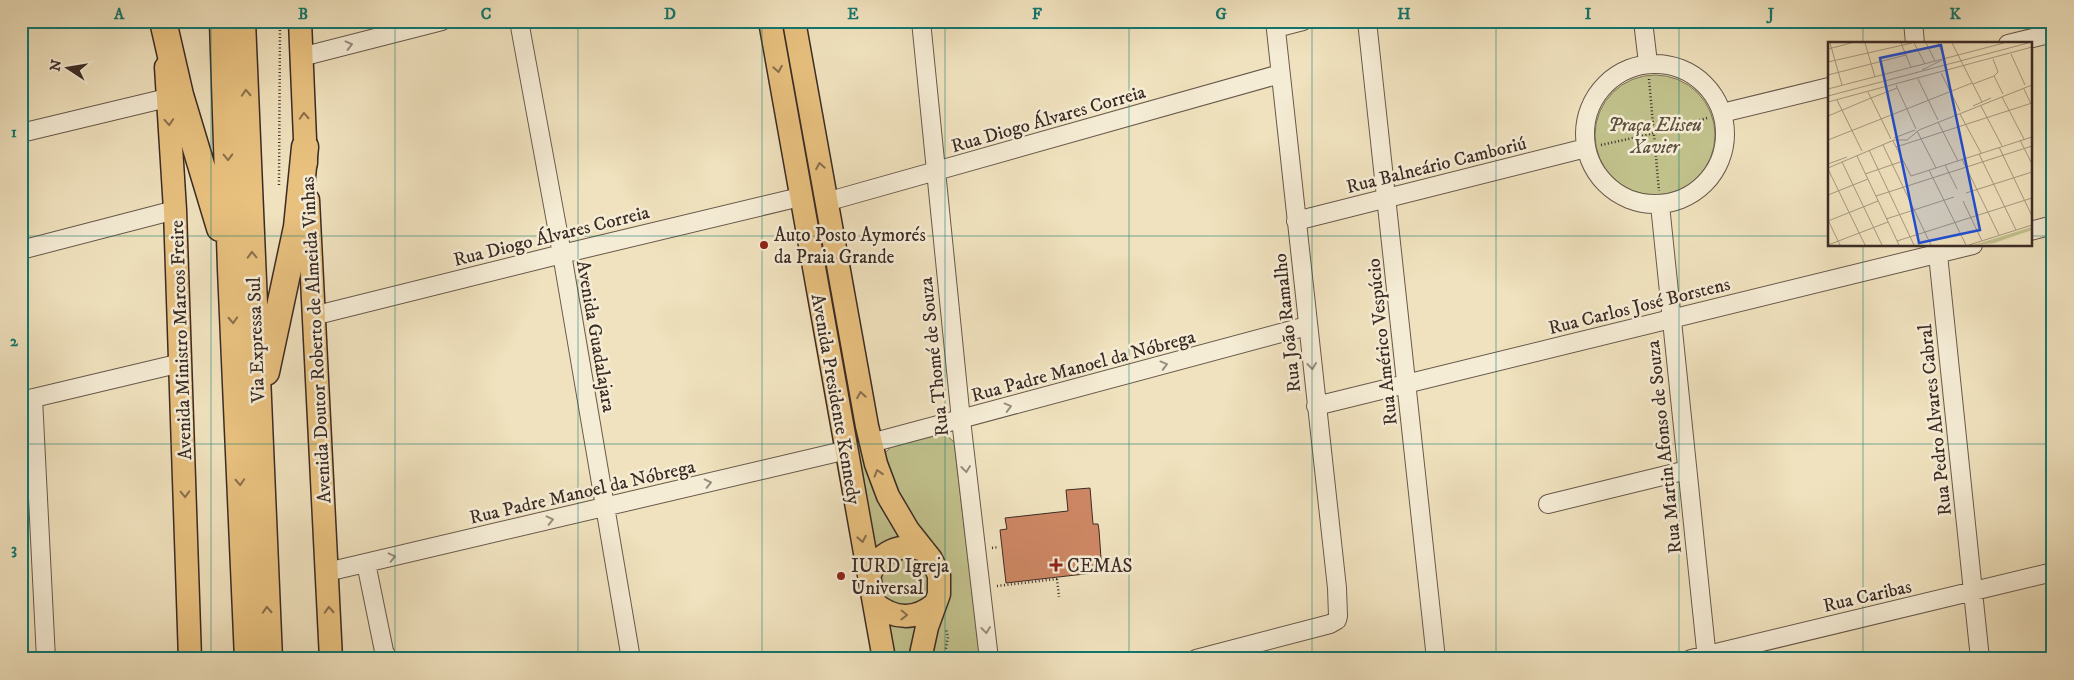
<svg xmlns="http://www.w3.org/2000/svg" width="2074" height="680" font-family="'IM FELL DW Pica',serif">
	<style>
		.green { fill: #c1c18c; stroke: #7e7658 }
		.building { fill: #ce8764; stroke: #3b2b25 }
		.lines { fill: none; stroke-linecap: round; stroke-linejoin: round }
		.minor-casing { stroke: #68594b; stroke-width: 20 }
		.major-casing { stroke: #3b2b25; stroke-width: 25 }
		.highway-casing { stroke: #3b2b25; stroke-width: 29 }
		.path { stroke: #3b2b25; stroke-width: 2.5; stroke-dasharray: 1 2.5; stroke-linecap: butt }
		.minor { stroke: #f5ecd5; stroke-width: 18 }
		.major { stroke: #e8c17f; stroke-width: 22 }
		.highway { stroke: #e8c17f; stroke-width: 26 }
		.oneway { stroke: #988c7d }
		.oneway2 { stroke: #896e4e }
		.grid { fill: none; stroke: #0f766e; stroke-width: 1; stroke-opacity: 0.55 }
		.poi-dot { fill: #8f2418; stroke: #f5ecd5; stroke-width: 2 }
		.labels { text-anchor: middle; stroke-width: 5; stroke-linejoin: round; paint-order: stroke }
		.street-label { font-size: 19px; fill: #3b2b25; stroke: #f5ecd5 }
		.park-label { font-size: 19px; font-style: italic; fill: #5c503f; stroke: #f5ecd5 }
		.poi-label { font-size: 19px; fill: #3b2b25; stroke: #f5ecd5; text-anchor: start }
		.inset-road { fill: none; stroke: #a89981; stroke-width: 1 }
		.view { fill: #1d4ed8; fill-opacity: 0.15; stroke: #1d4ed8; stroke-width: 2.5 }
		.inset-edge { fill: none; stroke: #3b2b25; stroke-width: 2.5 }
		.neatline { fill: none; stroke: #0f766e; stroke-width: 2 }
		.grid-label { font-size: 16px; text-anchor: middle; font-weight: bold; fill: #0f766e }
	</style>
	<rect width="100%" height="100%" fill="#f0e2be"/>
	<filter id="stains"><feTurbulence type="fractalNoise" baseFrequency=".004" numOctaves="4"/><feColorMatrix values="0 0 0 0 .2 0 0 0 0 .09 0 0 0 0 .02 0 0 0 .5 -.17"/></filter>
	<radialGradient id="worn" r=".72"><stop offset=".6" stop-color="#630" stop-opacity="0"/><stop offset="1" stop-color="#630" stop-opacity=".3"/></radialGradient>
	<!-- green -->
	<path class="green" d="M1595 135a60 60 0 1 1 120 0a60 60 0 1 1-120 0Z
		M944,433L954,442L980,659H927L944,600L902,507L884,454L892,446Z
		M861,434L899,536L897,540L876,553L852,436Z
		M915,557L932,579L926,599L900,608C876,591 875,589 888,562Z
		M893,622L916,623L912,659H891L887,626Z"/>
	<!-- building -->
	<path class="building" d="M1090,488L1093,524H1098L1099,530L1102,572L1006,583L1000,530L1007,529L1005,518L1068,511L1066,490Z"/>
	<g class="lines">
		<!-- minor casing -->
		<g class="minor-casing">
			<path id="minor" d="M519,21L562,254L631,659
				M921,21L961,420L989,659
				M1367,21L1436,659
				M1643,21L1648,63
				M1913,21L1915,44
				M1276,28L1303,21
				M2008,44L2053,33
				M301,57L442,21
				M1585 134a70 70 0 1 1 140 0a70 70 0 1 1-140 0Z
				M1722,113L1829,87
				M21,133L167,98
				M826,202L1280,74
				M1660,205L1707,659
				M1296,221L1586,148
				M2030,231L2053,225
				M1937,245L1980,659
				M21,250L175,210
				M313,316L562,254L800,197
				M33,398L46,659
				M21,401L181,363
				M1316,406L1973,245
				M871,443L1307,326
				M1548,504L1687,470
				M366,563L384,651L388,659
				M327,572L847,450
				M1196,659L1330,624L1337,620L1338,616L1337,588L1275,21
				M1691,659L2053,572"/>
		</g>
		<!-- major casing -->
		<g class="major-casing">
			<path id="major" d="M300,21L306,163
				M770,21L884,659
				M794,21L867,426L876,464L888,496L908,530L931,559L939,575V594L927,627L920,659
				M166,67L175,210L190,659
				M308,200L331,659
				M869,576C879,552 900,542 924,550
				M874,603C893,619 915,621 935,604"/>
		</g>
		<!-- highway casing -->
		<g class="highway-casing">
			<path id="highway" d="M163,21L180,95L220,228
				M223,21L231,269L248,659
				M242,21L269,659
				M266,372L297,227L305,147"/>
		</g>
		<!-- path -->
		<path class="path" d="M1649,79L1659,191
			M1601,145L1655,133L1707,118
			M279,185L280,30
			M992,548L999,547
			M1057,579L1059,597
			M997,586L1057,579V577
			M944,659L948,637L946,629"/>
		<!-- minor -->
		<use href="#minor" class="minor"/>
		<!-- major -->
		<use href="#major" class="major"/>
		<!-- highway -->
		<use href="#highway" class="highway"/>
	</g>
	<!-- one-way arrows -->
	<defs><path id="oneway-chevron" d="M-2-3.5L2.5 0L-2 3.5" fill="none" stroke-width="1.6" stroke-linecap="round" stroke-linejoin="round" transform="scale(1.25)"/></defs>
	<g class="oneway">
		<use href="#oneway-chevron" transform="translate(349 45) rotate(-14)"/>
		<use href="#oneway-chevron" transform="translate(1164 365) rotate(-15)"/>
		<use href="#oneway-chevron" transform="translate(1312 366) rotate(83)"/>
		<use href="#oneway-chevron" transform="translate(1008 407) rotate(-15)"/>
		<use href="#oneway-chevron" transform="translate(966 469) rotate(83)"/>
		<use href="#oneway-chevron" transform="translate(708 483) rotate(-13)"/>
		<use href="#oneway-chevron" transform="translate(550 520) rotate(-13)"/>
		<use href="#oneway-chevron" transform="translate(392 557) rotate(-13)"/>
		<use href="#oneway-chevron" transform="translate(986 630) rotate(83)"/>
	</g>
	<g class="oneway2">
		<use href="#oneway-chevron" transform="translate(778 69) rotate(80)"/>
		<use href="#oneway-chevron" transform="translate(246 93) rotate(-93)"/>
		<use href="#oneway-chevron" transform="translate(304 116) rotate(-93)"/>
		<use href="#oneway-chevron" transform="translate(169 122) rotate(86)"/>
		<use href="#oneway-chevron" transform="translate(228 157) rotate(88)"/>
		<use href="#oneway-chevron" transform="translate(820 166) rotate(-100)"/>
		<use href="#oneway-chevron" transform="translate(252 255) rotate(-92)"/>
		<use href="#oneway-chevron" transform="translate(233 320) rotate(87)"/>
		<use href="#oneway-chevron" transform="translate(861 395) rotate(-100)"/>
		<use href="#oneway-chevron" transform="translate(878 473) rotate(-107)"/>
		<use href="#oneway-chevron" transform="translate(240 482) rotate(87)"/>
		<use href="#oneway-chevron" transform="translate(185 494) rotate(88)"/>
		<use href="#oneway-chevron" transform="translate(862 539) rotate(80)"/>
		<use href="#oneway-chevron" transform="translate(267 610) rotate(-93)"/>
		<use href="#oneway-chevron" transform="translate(329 610) rotate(-93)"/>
		<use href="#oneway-chevron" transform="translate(904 615) rotate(1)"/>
	</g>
	<!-- grid -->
	<path class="grid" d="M211,21V659M395,21V659M578,21V659M762,21V659M945,21V659M1129,21V659M1312,21V659M1496,21V659M1679,21V659M1863,21V44M21,236H1829M2030,236H2053M1863,245V659M21,444H2053"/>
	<!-- markers -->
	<g class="poi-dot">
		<circle cx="764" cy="245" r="5"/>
		<path d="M1053.5 557.5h5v5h5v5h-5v5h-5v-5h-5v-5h5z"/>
		<circle cx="841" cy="576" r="5"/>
	</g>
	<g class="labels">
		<!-- street labels -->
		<g class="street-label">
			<text transform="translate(1048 118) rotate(-16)" y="7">Rua Diogo Álvares Correia</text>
			<text transform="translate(1436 164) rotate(-14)" y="7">Rua Balneário Camboriú</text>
			<text transform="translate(551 235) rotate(-14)" y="7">Rua Diogo Álvares Correia</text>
			<text transform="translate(1639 305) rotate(-14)" y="7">Rua Carlos José Borstens</text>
			<text transform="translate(1286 323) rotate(-96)" y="7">Rua João Ramalho</text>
			<text transform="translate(597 336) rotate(80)" y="7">Avenida Guadalajara</text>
			<text transform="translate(180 340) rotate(-92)" y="7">Avenida Ministro Marcos Freire</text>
			<text transform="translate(255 340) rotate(-92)" y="7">Via Expressa Sul</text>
			<text transform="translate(315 340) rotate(-93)" y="7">Avenida Doutor Roberto de Almeida Vinhas</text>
			<text transform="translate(1381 342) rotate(-96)" y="7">Rua Américo Vespúcio</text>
			<text transform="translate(933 357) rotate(-96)" y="7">Rua Thomé de Souza</text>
			<text transform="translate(1083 365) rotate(-15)" y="7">Rua Padre Manoel da Nóbrega</text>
			<text transform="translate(837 399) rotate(80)" y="7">Avenida Presidente Kennedy</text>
			<text transform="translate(1934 420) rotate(-96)" y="7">Rua Pedro Alvares Cabral</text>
			<text transform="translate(1663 447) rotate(-96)" y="7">Rua Martin Afonso de Souza</text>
			<text transform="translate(582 491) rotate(-13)" y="7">Rua Padre Manoel da Nóbrega</text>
			<text transform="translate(1867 595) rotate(-13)" y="7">Rua Caribas</text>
		</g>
		<!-- park labels -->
		<g class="park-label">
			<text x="1655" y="131">Praça Eliseu<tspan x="1655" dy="22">Xavier</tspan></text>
		</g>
		<!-- poi labels -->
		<g class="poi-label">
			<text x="774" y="241">Auto Posto Aymorés<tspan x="774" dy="22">da Praia Grande</tspan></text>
			<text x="851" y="572">IURD Igreja<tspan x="851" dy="22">Universal</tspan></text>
			<text x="1067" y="572">CEMAS</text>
		</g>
	</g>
	<!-- overview -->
	<g transform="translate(1828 42)">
		<rect width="204" height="204" fill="#f0e2be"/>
		<path d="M204,185V188L166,201L146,203Z" fill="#c1c18c"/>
		<path class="inset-road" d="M2,1L14,43M37,1L47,35M73,1L83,25M86,1L97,22M98,1L107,19M110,1L117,17M124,1L154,60M0,7L23,1M183,12L197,43M165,17L170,30L166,34M0,20L84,1M94,28L114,18M113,31L132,69M0,33L78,13M166,34L175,52M90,37L110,78M145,42L166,34M68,43L88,87M0,47L176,1M196,47L203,62M40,50L63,97M0,54L200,1M174,55L196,97M43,56L69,46M9,58L34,109M0,60L204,5M145,64L163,56M153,64L174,104M132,72L153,111M0,74L43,56M110,80L130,119M89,89L108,126M66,96L87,88M0,98L144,41M192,98L204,122M65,99L83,134L204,95M55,103L103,203M68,105L204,61M171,105L204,174M41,108L86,203M151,112L188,188M29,114L71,203M134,117L171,193M14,120L54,203M0,122L19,115M117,123L129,147M0,126L66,98H79L91,88L204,43M0,127L37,203M101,128L138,203M37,132L75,119M138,151L204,130M0,153L40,137M48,154L204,104M135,159L154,199M58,177L126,155M0,178L12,203M0,179L50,159M69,199L204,156M0,203L60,180M141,203L204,183"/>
		<path class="view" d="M113,3L152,188L91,201L52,16Z"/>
		<rect width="204" height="204" class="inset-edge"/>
	</g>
	<!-- margin -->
	<rect width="2074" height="680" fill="none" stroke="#f0e2be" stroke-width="55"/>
	<!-- north arrow -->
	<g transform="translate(68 68) rotate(282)" stroke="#f5ecd5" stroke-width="4" paint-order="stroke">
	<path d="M0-4L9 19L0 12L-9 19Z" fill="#3b2b25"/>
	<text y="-8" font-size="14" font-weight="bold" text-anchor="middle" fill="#3b2b25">N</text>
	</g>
	<rect x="28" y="28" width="2018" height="624" class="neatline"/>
	<g class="grid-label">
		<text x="119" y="19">A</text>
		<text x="303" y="19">B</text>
		<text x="486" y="19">C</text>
		<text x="670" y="19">D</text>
		<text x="853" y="19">E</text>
		<text x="1037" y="19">F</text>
		<text x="1221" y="19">G</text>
		<text x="1404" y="19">H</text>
		<text x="1588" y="19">I</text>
		<text x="1771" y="19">J</text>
		<text x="1955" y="19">K</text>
		<text x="14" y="137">1</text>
		<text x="14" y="346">2</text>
		<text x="14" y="554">3</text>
	</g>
	<rect width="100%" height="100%" filter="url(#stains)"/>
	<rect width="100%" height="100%" fill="url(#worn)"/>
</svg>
